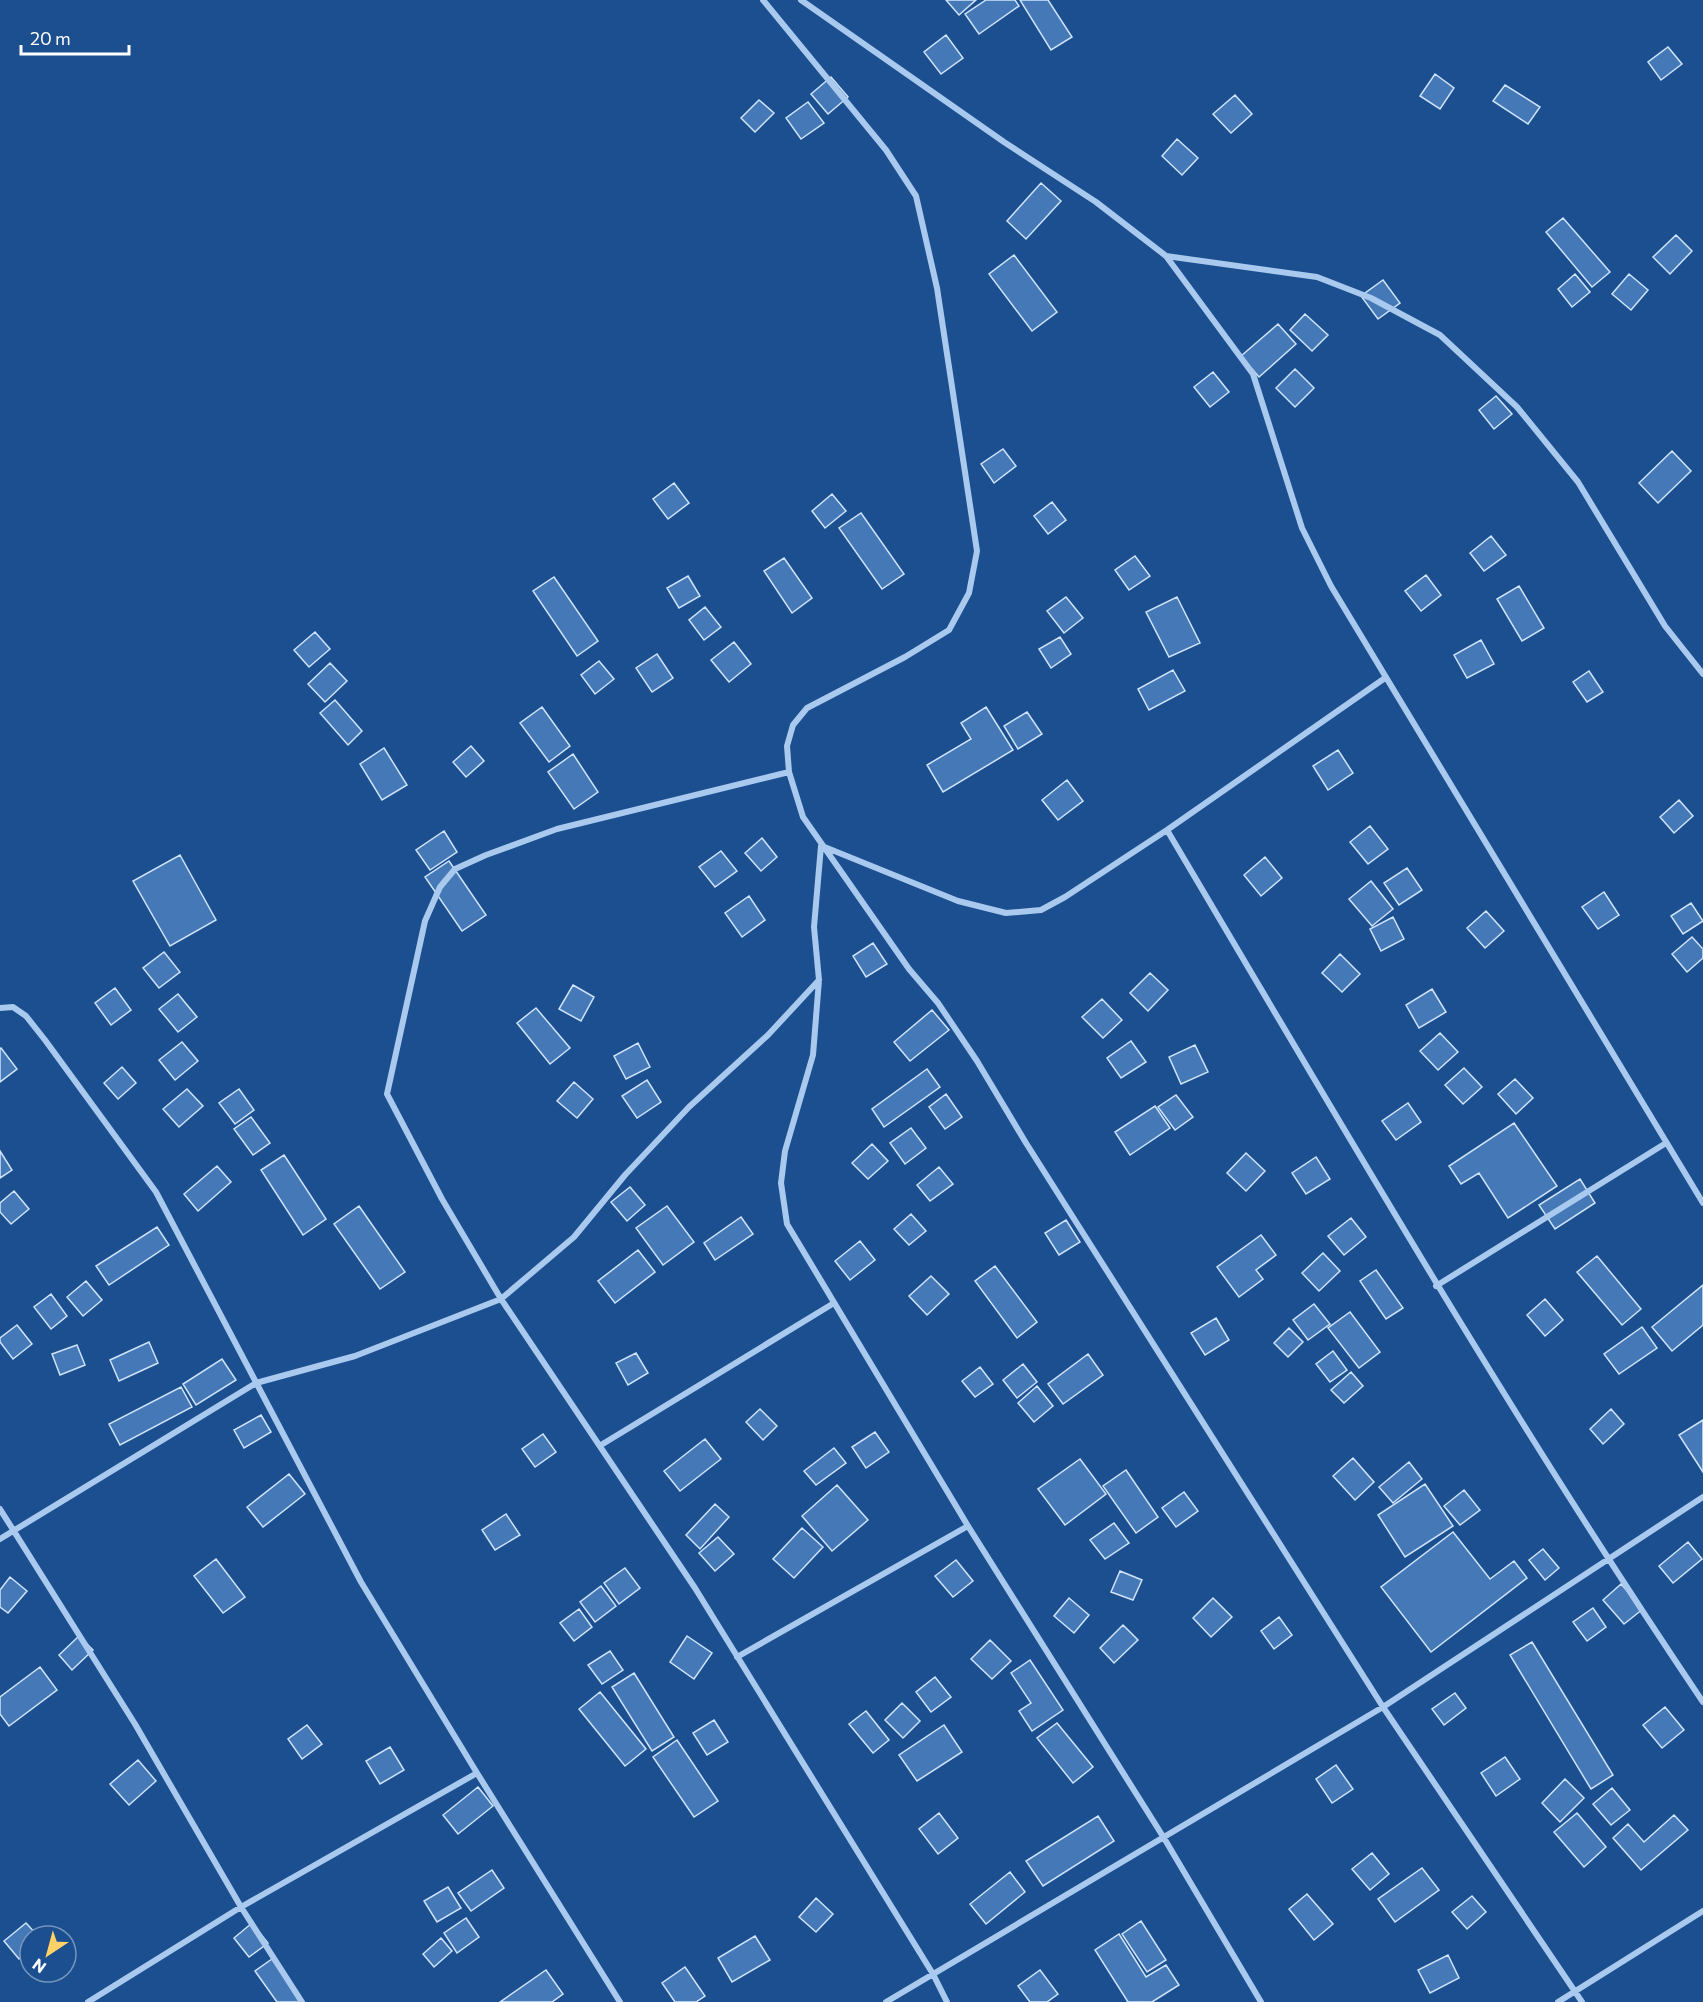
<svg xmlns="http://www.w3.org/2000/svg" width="1703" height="2002" font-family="Commissioner,sans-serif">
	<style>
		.building { fill: #4478b7; stroke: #cfe3fa; stroke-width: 1.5 }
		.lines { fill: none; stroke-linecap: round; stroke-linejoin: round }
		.minor { stroke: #a9c9ee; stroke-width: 6 }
	</style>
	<rect width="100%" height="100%" fill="#1b4f8f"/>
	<!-- building -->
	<path class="building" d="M946,0H976L959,15Z
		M986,0H1015L1019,6L979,34L965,14Z
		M1020,0H1048L1072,37L1051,50Z
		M946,35L963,58L941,74L924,52Z
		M1668,47L1682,64L1661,80L1648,62Z
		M1435,74L1454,88L1440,109L1420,96Z
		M831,77L848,97L828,114L811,94Z
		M1505,85L1540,107L1528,124L1493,101Z
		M1235,95L1252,114L1231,133L1213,114Z
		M759,100L774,113L755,132L741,118Z
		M808,102L824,123L801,139L786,118Z
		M1177,139L1198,158L1182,175L1162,156Z
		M1041,183L1061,201L1026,239L1007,221Z
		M1563,218L1610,272L1592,287L1546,232Z
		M1676,235L1692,251L1670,274L1653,257Z
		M1014,255L1057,312L1032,331L989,274Z
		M1575,274L1590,292L1572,307L1558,289Z
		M1629,274L1648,290L1631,310L1612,294Z
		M1383,280L1400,303L1378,319L1361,296Z
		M1305,314L1328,335L1312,351L1290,330Z
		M1278,324L1296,344L1259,377L1241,356Z
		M1295,369L1314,388L1295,407L1276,388Z
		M1213,372L1229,392L1210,407L1194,387Z
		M1496,396L1512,414L1494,429L1479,410Z
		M1003,449L1016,466L994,483L981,464Z
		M1672,451L1691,471L1658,503L1639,483Z
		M674,483L689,503L668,519L653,499Z
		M832,494L846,511L825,528L812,511Z
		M1052,502L1066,520L1048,534L1034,516Z
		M861,513L904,574L882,589L839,528Z
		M1491,536L1506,555L1484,571L1470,553Z
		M1135,556L1150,576L1129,590L1115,570Z
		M784,558L812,598L792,613L764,571Z
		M1426,575L1441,595L1421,611L1405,591Z
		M688,576L700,596L679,608L667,588Z
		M554,577L598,641L577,656L533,591Z
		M1519,586L1544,628L1522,641L1497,599Z
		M1066,597L1083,618L1064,633L1047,611Z
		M1177,597L1200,643L1169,657L1146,612Z
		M705,607L721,627L704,640L689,620Z
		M315,632L330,649L309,667L294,650Z
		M1060,637L1071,654L1051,668L1039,649Z
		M1481,640L1494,664L1467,678L1454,655Z
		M734,642L751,664L729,682L711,660Z
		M657,654L673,678L652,692L636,668Z
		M599,661L614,679L595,694L581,675Z
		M330,663L347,681L325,702L308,684Z
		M1173,670L1185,691L1149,710L1138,689Z
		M1589,671L1603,692L1587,702L1573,682Z
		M335,700L362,731L348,745L320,713Z
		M542,707L570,746L549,762L520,723Z
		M986,707L1013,750L943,792L927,765L971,739L961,723Z
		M1027,712L1042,734L1018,749L1004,726Z
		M471,746L484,761L466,777L453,762Z
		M384,748L407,785L382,800L360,764Z
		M1338,750L1353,773L1328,790L1313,766Z
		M573,754L598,792L574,809L548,772Z
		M1067,780L1083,801L1058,820L1042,800Z
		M1679,800L1693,816L1674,833L1660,817Z
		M1370,826L1388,849L1368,864L1350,842Z
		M444,831L457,852L430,870L416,850Z
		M762,838L777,857L761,871L745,853Z
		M721,851L737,871L715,887L699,867Z
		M180,855L216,920L170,946L133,881Z
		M1265,857L1282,878L1261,896L1244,875Z
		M449,861L486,915L462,931L425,877Z
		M1407,868L1422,890L1399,905L1384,883Z
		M1371,881L1393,909L1372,926L1349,899Z
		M1604,892L1619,915L1598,929L1582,907Z
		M749,896L765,920L742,937L725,913Z
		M1691,903L1703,921L1683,934L1671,916Z
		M1486,911L1504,931L1485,948L1467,928Z
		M1393,917L1404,939L1381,951L1370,929Z
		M1692,937L1703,949V958L1687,972L1672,954Z
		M873,943L887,964L866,977L853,956Z
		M164,952L180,972L159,988L143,968Z
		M1340,954L1360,974L1342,992L1322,973Z
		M1150,973L1168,990L1148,1011L1130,993Z
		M573,985L594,997L581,1021L559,1009Z
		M115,988L131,1010L111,1025L95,1003Z
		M1432,989L1446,1012L1419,1028L1406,1005Z
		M178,994L197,1017L178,1032L159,1009Z
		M1102,999L1122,1020L1103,1038L1082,1017Z
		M536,1008L570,1048L550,1064L517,1023Z
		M932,1010L949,1030L910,1061L894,1042Z
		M1440,1033L1458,1052L1438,1070L1420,1051Z
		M1131,1041L1146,1062L1121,1078L1107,1058Z
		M182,1042L198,1061L175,1080L159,1060Z
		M638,1043L650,1067L626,1079L614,1056Z
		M1195,1045L1208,1072L1181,1084L1169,1057Z
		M1,1048L17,1069L0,1082V1049Z
		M122,1067L136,1083L118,1099L104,1083Z
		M1464,1068L1482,1087L1463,1104L1445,1085Z
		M927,1069L940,1087L884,1127L872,1109Z
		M1515,1079L1533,1098L1516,1114L1498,1094Z
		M647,1080L661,1102L637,1118L622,1096Z
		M574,1082L593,1099L577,1118L557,1101Z
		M187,1089L203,1106L179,1127L163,1109Z
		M239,1089L254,1110L235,1124L219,1103Z
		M946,1094L962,1117L945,1129L929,1107Z
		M1176,1095L1193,1117L1175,1130L1158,1107Z
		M1408,1103L1421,1122L1396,1140L1382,1121Z
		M1155,1106L1170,1128L1130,1155L1115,1132Z
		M251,1117L270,1143L253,1155L234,1129Z
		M1514,1123L1557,1186L1508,1218L1479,1173L1461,1184L1449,1166Z
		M911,1128L926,1148L905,1164L890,1143Z
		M872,1144L888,1161L868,1179L852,1163Z
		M0,1151L12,1170L0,1178Z
		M1246,1153L1265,1171L1246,1191L1227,1173Z
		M284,1155L326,1219L303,1235L261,1170Z
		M1316,1157L1330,1179L1306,1194L1292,1173Z
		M217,1166L231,1182L198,1211L184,1194Z
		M939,1167L953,1184L930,1201L917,1185Z
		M1580,1179L1595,1203L1555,1229L1539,1205Z
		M630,1187L645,1205L627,1221L611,1202Z
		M14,1191L29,1209L11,1224L0,1212V1203Z
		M359,1206L405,1272L380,1289L334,1224Z
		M667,1206L694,1242L663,1265L636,1228Z
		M911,1214L926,1231L909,1245L894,1229Z
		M741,1217L753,1234L715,1260L704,1243Z
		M1351,1218L1366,1237L1344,1255L1328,1236Z
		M1066,1220L1080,1242L1059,1255L1045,1233Z
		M157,1227L169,1245L109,1285L96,1266Z
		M1261,1235L1276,1255L1256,1270L1263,1279L1239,1297L1217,1267Z
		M860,1241L875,1260L850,1280L835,1261Z
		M638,1250L655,1272L615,1303L598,1281Z
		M1323,1253L1340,1271L1319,1291L1302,1273Z
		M1597,1256L1641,1309L1622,1325L1577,1272Z
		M995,1266L1037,1322L1017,1338L975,1281Z
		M1376,1270L1403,1308L1386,1319L1360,1281Z
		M931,1276L949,1294L927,1315L909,1296Z
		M86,1281L102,1300L83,1316L67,1297Z
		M1703,1285V1325L1672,1351L1652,1327Z
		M51,1294L67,1316L51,1329L34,1307Z
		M1545,1299L1563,1320L1545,1336L1527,1315Z
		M1314,1304L1330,1324L1308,1340L1293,1320Z
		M1350,1312L1380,1352L1359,1368L1328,1328Z
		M1216,1318L1229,1340L1205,1355L1191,1333Z
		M17,1325L32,1344L13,1359L0,1342V1338Z
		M1642,1327L1657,1348L1619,1374L1604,1354Z
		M1289,1328L1303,1342L1288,1357L1274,1343Z
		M149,1342L158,1363L119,1381L110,1360Z
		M77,1345L85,1365L60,1375L52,1354Z
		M1333,1351L1347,1370L1330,1382L1316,1364Z
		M636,1353L648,1373L628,1385L616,1363Z
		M1088,1354L1103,1375L1063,1404L1048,1384Z
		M222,1359L236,1380L196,1405L183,1384Z
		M1023,1364L1037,1382L1017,1398L1003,1380Z
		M980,1367L993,1384L975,1397L962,1381Z
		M1351,1372L1363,1386L1344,1403L1331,1390Z
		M1037,1386L1053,1406L1034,1422L1018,1403Z
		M181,1387L192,1407L120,1445L109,1424Z
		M760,1409L777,1426L763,1440L746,1422Z
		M1611,1409L1624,1424L1603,1444L1590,1429Z
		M261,1415L271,1432L244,1448L234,1430Z
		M1703,1420V1472L1679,1435Z
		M875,1432L889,1452L866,1468L852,1447Z
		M543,1434L556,1452L535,1467L522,1449Z
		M705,1439L721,1459L680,1491L664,1471Z
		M834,1448L846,1463L816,1485L804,1471Z
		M1353,1458L1374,1482L1355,1500L1333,1476Z
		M1080,1459L1106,1494L1065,1525L1038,1489Z
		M1409,1462L1422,1479L1393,1503L1379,1487Z
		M1126,1470L1158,1517L1136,1533L1103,1486Z
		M289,1474L305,1494L263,1527L247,1507Z
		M1425,1484L1453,1526L1405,1557L1378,1515Z
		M837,1485L868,1520L832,1551L802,1516Z
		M1464,1490L1480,1510L1460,1525L1444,1506Z
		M1184,1492L1198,1511L1176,1527L1162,1508Z
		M715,1504L729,1517L700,1549L686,1535Z
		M506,1514L520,1535L495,1550L482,1530Z
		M1114,1523L1129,1543L1105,1559L1090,1540Z
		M802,1528L823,1547L794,1578L773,1559Z
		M1453,1532L1490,1579L1514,1561L1527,1578L1431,1652L1381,1587Z
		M718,1537L734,1554L715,1571L699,1553Z
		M1688,1542L1702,1559L1673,1583L1659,1566Z
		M1543,1549L1559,1568L1545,1580L1529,1560Z
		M216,1559L245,1597L223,1613L194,1576Z
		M956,1560L973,1581L953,1597L935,1576Z
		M625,1568L640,1588L619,1604L604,1583Z
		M1120,1571L1142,1580L1133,1600L1111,1592Z
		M10,1577L27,1591L8,1613L0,1607V1590Z
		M1621,1584L1643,1609L1624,1624L1603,1600Z
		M601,1586L616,1606L595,1622L580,1602Z
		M1069,1598L1089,1615L1074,1633L1054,1616Z
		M1213,1598L1232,1617L1211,1637L1193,1618Z
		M1593,1608L1606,1627L1587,1641L1573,1622Z
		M579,1609L592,1627L574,1641L560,1623Z
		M1279,1617L1292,1635L1274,1649L1261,1631Z
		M1123,1625L1138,1640L1114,1663L1100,1648Z
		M79,1636L93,1650L72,1670L59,1655Z
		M687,1636L712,1653L694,1679L670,1662Z
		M990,1640L1011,1661L992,1679L971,1659Z
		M1532,1642L1613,1775L1591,1789L1510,1655Z
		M610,1651L623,1670L602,1684L588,1665Z
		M1030,1660L1063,1710L1032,1731L1019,1711L1031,1703L1011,1673Z
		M40,1667L57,1690L9,1726L0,1714V1697Z
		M634,1673L674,1737L652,1751L612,1687Z
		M935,1677L951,1697L931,1712L916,1692Z
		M600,1692L646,1749L625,1766L579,1709Z
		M1455,1693L1466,1708L1444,1725L1432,1709Z
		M902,1703L920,1721L903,1738L885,1720Z
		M1665,1707L1684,1730L1662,1748L1643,1725Z
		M866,1711L889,1740L873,1753L849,1724Z
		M714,1720L728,1742L707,1755L693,1733Z
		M1057,1723L1093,1767L1073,1783L1037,1738Z
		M307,1725L322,1744L302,1759L288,1739Z
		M944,1725L962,1752L917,1781L899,1755Z
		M677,1740L718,1801L694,1817L653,1757Z
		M390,1747L404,1770L380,1784L366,1761Z
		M1505,1757L1520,1779L1496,1796L1481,1773Z
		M138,1760L156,1781L129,1805L110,1784Z
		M1336,1765L1353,1789L1332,1803L1316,1779Z
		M1565,1779L1584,1798L1560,1822L1542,1803Z
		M478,1787L493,1806L458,1834L443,1815Z
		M1612,1788L1630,1810L1611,1825L1593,1804Z
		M939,1813L958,1838L938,1854L919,1829Z
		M1577,1813L1606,1847L1584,1867L1554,1832Z
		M1674,1815L1688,1830L1641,1870L1613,1838L1628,1824L1644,1842Z
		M1098,1816L1114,1841L1043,1886L1026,1861Z
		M1372,1853L1389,1874L1370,1890L1352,1869Z
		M1422,1868L1439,1890L1395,1922L1378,1899Z
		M492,1870L504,1888L471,1911L458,1893Z
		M1010,1872L1025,1892L986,1924L970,1904Z
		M448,1887L461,1908L437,1922L424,1901Z
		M1307,1894L1333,1924L1314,1940L1289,1909Z
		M1472,1896L1486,1912L1467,1929L1452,1912Z
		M816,1898L833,1914L816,1932L799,1917Z
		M466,1918L479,1937L457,1953L444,1933Z
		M1141,1921L1166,1960L1147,1972L1122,1934Z
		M26,1923L38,1936H30V1950L19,1959L4,1941Z
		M252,1923L268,1943L249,1957L234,1938Z
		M1119,1934L1146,1977L1166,1965L1179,1985L1152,2002H1128L1095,1950Z
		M755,1936L770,1960L732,1982L718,1958Z
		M441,1938L452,1951L434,1967L423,1954Z
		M1448,1955L1459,1978L1430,1993L1418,1970Z
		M272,1959L304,2002H277L255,1971Z
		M685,1967L705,1996L696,2002H675L662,1983Z
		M546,1970L563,1994L552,2002H500Z
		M1040,1970L1058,1994L1047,2002H1030L1018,1986Z"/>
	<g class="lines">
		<!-- minor -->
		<path class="minor" d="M763,0L886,150L916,196L937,288L977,551L969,593L949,630L905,657L807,708L793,725L787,746L789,772L803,817L909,969L938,1003L977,1061L1026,1143L1383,1707L1582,2002
			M801,0L1004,142L1096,202L1166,256L1253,374L1302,528L1331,586L1703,1203
			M1166,256L1317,277L1371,298L1440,335L1517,407L1578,482L1665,626L1703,674
			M789,772L557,829L486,855L455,869L440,887L425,921L387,1094L442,1199L501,1299L695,1588L933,1974L947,2002
			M1167,830C1341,1124 1512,1419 1703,1702
			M821,846L814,927L819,980L813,1055L785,1151L781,1183L787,1224L968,1526L1164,1838L1261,2002
			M822,846L958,901L1006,913L1041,910L1065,897L1167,830L1385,678
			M0,1008L13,1007L26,1016L45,1040L156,1192L361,1582L477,1773L620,2002
			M1436,1286L1666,1143
			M601,1445L834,1303
			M0,1509L135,1724L241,1907L302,2002
			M0,1539L256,1383L355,1356L501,1299L574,1237L625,1175L689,1107L768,1035L819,980
			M737,1657L968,1526
			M88,2002L241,1907L477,1773
			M886,2002L1383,1707L1703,1497
			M1558,2002L1703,1911"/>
	</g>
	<!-- north arrow -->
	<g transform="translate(48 1954) rotate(216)"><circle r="28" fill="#1b4f8f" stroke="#7695bc" stroke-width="1.5"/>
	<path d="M0-4.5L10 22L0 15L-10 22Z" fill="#ffd166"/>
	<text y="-9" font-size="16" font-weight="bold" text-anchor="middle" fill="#ffffff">N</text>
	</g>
	<!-- scale -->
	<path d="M21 45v9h108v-9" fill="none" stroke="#ffffff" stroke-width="3"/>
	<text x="30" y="45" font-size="18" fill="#ffffff" stroke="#1b4f8f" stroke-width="4.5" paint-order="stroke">20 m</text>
</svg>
